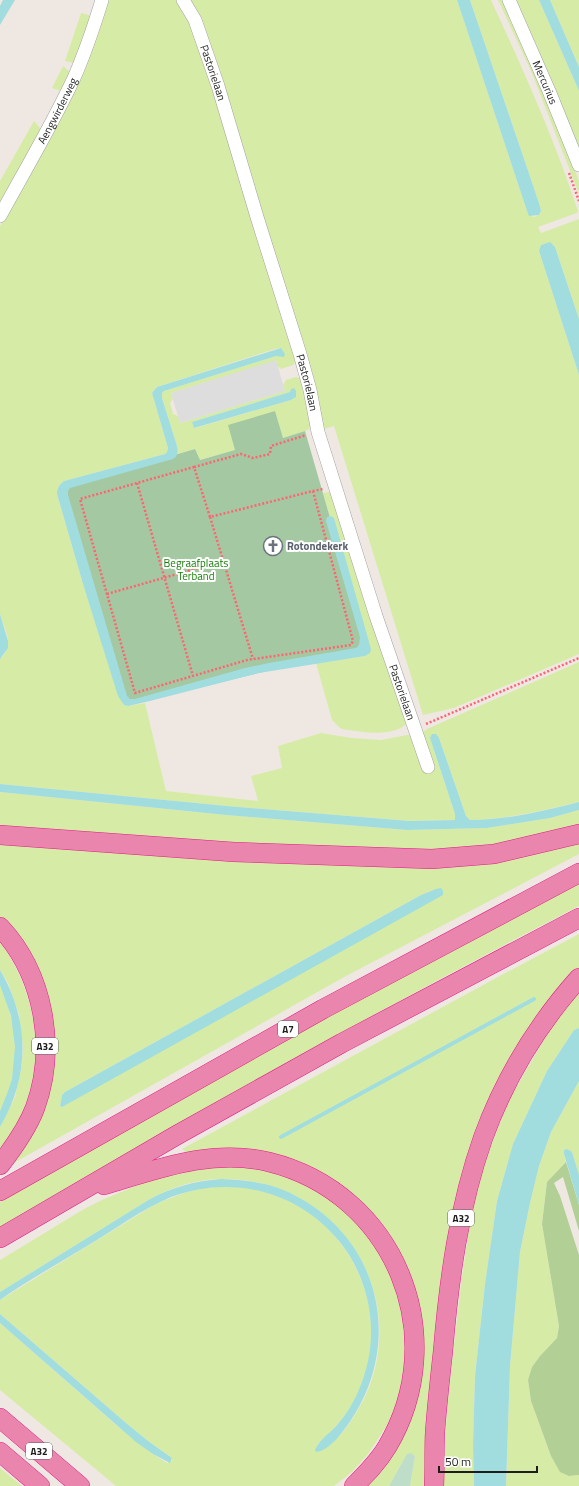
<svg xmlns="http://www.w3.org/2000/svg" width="579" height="1486" font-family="'Titillium Web',sans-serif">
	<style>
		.grass { fill: #d6eca6; fill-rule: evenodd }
		.forest { fill: #b2d095 }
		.wetland { fill: #bedec9 }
		.cemetery { fill: #a4c9a2 }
		.parking { fill: #ddd }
		.water { fill: #a1dddf }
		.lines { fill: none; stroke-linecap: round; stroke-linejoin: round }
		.stream { stroke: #a1dddf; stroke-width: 4 }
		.minor-casing { stroke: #a1a1a1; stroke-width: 14 }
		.highway-casing { stroke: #e01c87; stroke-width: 20 }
		.path { stroke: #ff6373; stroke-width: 2.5; stroke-dasharray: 2 2; stroke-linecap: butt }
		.minor { stroke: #fff; stroke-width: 13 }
		.highway { stroke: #ea86ad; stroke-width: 19 }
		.labels { text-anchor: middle; stroke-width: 4; stroke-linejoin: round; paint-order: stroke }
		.shield { fill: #fff; stroke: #616161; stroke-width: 1 }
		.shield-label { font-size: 10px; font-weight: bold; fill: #1d1d1d }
		.street-label { font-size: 11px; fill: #1d1d1d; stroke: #fff }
		.worship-label { font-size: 11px; font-weight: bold; fill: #5b616d; stroke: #fff; text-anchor: start }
		.park-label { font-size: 11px; fill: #157f07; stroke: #fff }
	</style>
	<rect width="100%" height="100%" fill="#efe8e2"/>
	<!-- grass -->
	<path class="grass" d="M108,0H179L195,29L296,362L293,365L281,369L277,366L276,361L171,393L173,399L170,403L173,414L178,416L180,423L285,391L283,385L286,380L296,377L302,379L312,426L308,430L283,438L275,412L236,450L199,460L195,449L177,454V446L162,398V393L164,391L276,356H280L281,348L275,349L157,387L152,393L168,448L167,452L165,454L64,481C59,485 57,488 57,494L83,584L124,705L128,706L145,703L166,791L258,801L251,776L282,768L278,746L321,733L352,738L381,740L407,735L421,736L423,732L427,729L579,662V802C543,811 507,819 470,820L466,816L439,738H430L455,814V820L410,821L227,806L0,784V659C15,644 5,632 0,614V226L52,132L88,60L96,39ZM290,392L296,397L291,400L195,428L192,422Z
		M187,0H457L528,214L534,217L539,215L541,211L539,203L470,0H491C523,69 554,138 578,211L577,213L538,227L541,233L579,219V319L555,247L539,251L579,375V654L454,708L423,715L334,426L324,429Z
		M498,0H502L513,22L573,165L579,181V194L531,71Z
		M515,0H539L579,91V150L535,42Z
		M550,0H579V67Z
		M81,13L89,15L90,18L74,63L65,61Z
		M63,66L70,72L61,91L52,88Z
		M34,121L41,129L0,205V181Z
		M330,492L408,723C390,738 363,732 342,729L339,727L332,720L316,663L365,656L331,516H330L323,493Z
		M0,792L226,815L407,830L487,828L550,818L579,810V827L506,844L425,852L218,845L0,828Z
		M579,841V854L346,976L12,1164L51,1055L0,920V843L425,866ZM436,889L60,1106L62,1095L65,1092L421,895Z
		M579,882V906C383,1007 190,1115 0,1228V1202L201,1086Z
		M579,934V968L549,1000L485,1113L428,1486H410L415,1456L407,1455L389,1486H359L405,1425L413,1287L407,1266L396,1245L382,1223L346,1189L327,1177L304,1166L187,1153L182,1149L496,978Z
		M0,942C38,993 48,1065 18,1122C13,1132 6,1142 0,1151V1127L15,1097L22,1064L23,1047L19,1014L8,983L0,970Z
		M0,985C18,1026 22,1071 0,1111Z
		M579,992V1028L574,1030L547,1071L513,1144L497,1201L485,1284L475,1376L473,1445L474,1486H443L447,1408L461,1284L474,1195L492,1143L510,1098L549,1031Z
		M579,1081V1175L572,1152L564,1154L566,1162L547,1182L542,1224L559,1326L557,1338L540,1356L532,1367L528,1380L531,1401L551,1456L569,1476L579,1475V1486H506L510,1366L520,1252L530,1203L539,1166L551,1132Z
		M203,1165L265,1168L306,1184L334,1200L374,1241L390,1270L402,1315L405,1352L401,1394L395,1411L382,1433L368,1454L352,1472L334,1486H116L0,1390V1323L115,1424L153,1454L167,1463L172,1461V1458L148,1441L126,1423L0,1314V1300L154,1205C169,1198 185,1192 202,1188C229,1183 257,1188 282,1198C357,1229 393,1320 358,1393C348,1414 334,1430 317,1445C322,1444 329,1443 334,1440C344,1435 357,1411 363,1401C379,1370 383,1334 376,1300C360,1228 295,1178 222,1179C196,1179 172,1187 150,1199L0,1292V1260L84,1209L102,1200L157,1177Z
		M0,1468L22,1486H0Z"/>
	<!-- forest -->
	<path class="forest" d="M566,1162L579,1205V1231L563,1177L554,1183L560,1196L579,1255V1475L569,1476L560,1472L551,1456L531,1401L528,1380L532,1367L540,1356L557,1338L559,1326L542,1224L547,1182Z"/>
	<!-- wetland -->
	<path class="wetland" d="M411,1453L415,1456L410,1486H389L407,1454Z"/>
	<!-- cemetery -->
	<path class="cemetery" d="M275,411L283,438L305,431L368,649L314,660L144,700H124L61,488L195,449L200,460L235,450L228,425Z"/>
	<!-- parking -->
	<path class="parking" d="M276,360L285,391L180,423L171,393Z"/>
	<!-- water -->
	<path class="water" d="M3,0H15L0,25V6Z
		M457,0H470L539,203L541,211L539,215L529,216L528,214Z
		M539,0H550L579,67V91Z
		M550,242L555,247L579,319V375L539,251L541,245Z
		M281,348L285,354L284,357L276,356L164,391L162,393V398L177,446C178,452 178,456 173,459L70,488L68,491V495L127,696L130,699H135L245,668L269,663L356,648L359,645L360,637L326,521L327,517L331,516L334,518L371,649L370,653L365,656L259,673L150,701L128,706L124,705L118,696L83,584L57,494C57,488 59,485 64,481L165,454L167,452L168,448L152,393L157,387Z
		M294,388L296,391V397L291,400L194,428L192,422L290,392L291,389Z
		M0,614L8,641V648L0,659Z
		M432,734H436L439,738L466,816L470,820C507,820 543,811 579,802V810L550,818L487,828L407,830L226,815L0,792V784L227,806L410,821L455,820V814L430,738Z
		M441,888L443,891V895L62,1107L60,1106L62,1095L65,1092L421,895L436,889Z
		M0,970C30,1021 30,1076 0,1127V1111L7,1094L12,1079L15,1047L11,1016L0,985Z
		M579,1028V1081L551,1132L539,1166L530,1203L520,1252L510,1366L506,1486H474L473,1445L475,1376L485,1284L497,1201L513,1144L547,1071L574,1030Z
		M567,1149L572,1152L579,1175V1205L564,1154V1150Z
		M221,1179C247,1180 272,1183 294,1195C381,1239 404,1344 349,1423C342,1433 329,1451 316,1452L315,1450C319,1440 330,1433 337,1425C353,1407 363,1384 368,1361C377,1320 366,1274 339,1241C298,1191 231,1174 171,1197C142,1209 114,1230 87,1246C58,1264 28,1280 0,1300V1292L150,1199C173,1187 195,1181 221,1179Z
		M0,1314L126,1423L148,1441L172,1458L170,1463L153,1454L136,1442L0,1323Z"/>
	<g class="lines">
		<!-- stream -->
		<path class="stream" d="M281,1137L534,999"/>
		<!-- minor casing -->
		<g class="minor-casing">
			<g id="minor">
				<path id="s1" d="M183,0L195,20L218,86L257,217L300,354L310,390L318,432L376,616L428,767"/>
				<path id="s2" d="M509,0L549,91L579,165"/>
				<path id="s3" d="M0,216C25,170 52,125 74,78C85,53 94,26 102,0"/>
			</g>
		</g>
		<!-- highway casing -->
		<g class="highway-casing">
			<path id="highway" d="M0,835L234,852L432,859L494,854L579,834
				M0,927C44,974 57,1048 35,1108C27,1129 14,1147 0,1165
				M104,1185C158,1169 212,1148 269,1162C395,1193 453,1336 387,1447C378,1462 366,1474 354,1486
				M0,1191L323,1009L579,873
				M0,1238L177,1135L342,1043L579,918
				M0,1418L80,1486
				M0,1452L40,1486
				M434,1486C435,1468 434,1450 435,1432C437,1405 440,1378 443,1351C449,1279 459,1206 483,1138C504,1080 538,1024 579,978"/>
		</g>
		<!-- path -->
		<path class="path" d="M569,173L579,201
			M194,467L241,454L253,458L270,454L271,446L306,435
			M137,483L193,676
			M313,491L353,641L351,645L247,660L135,693L80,499L194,467L210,517L313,491L323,489
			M210,517L253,659
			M107,594L223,561
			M426,724L579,658"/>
		<!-- minor -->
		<use href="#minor" class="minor"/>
		<!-- highway -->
		<use href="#highway" class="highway"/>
	</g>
	<!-- icons -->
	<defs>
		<g id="church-ring" transform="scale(1)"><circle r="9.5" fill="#fff" stroke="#6b7280" stroke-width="1.5"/><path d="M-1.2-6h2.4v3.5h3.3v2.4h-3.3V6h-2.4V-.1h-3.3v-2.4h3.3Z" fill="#6b7280"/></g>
	</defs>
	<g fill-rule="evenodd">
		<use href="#church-ring" x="273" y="546"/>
	</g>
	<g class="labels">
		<!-- shield labels -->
		<g class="shield">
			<rect x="278" y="1021" width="20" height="16" rx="3"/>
			<rect x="32" y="1038" width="26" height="16" rx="3"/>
			<rect x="448" y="1210" width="26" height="16" rx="3"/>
			<rect x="26" y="1443" width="26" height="16" rx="3"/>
		</g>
		<g class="shield-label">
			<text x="288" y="1033">A7</text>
			<text x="45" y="1050">A32</text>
			<text x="461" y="1222">A32</text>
			<text x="39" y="1455">A32</text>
		</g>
		<!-- street labels -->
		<g class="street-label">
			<text dy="4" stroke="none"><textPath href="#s1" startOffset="79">Pastorielaan</textPath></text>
			<text dy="4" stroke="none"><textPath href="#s2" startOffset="90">Mercurius</textPath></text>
			<text dy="4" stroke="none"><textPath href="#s3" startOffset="120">Aengwirderweg</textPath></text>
			<text dy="4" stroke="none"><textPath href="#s1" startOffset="403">Pastorielaan</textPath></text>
			<text dy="4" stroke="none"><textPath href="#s1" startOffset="727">Pastorielaan</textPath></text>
		</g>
		<!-- worship labels -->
		<g class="worship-label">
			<text x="287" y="550">Rotondekerk</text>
		</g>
		<!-- park labels -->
		<g class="park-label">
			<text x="196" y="567">Begraafplaats<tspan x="196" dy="13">Terband</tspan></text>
		</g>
	</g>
	<!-- scale -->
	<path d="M439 1466v6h98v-6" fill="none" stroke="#1d1d1d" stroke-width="2"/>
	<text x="445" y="1466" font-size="12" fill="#1d1d1d" stroke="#ffffff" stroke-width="3" paint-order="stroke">50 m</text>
</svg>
